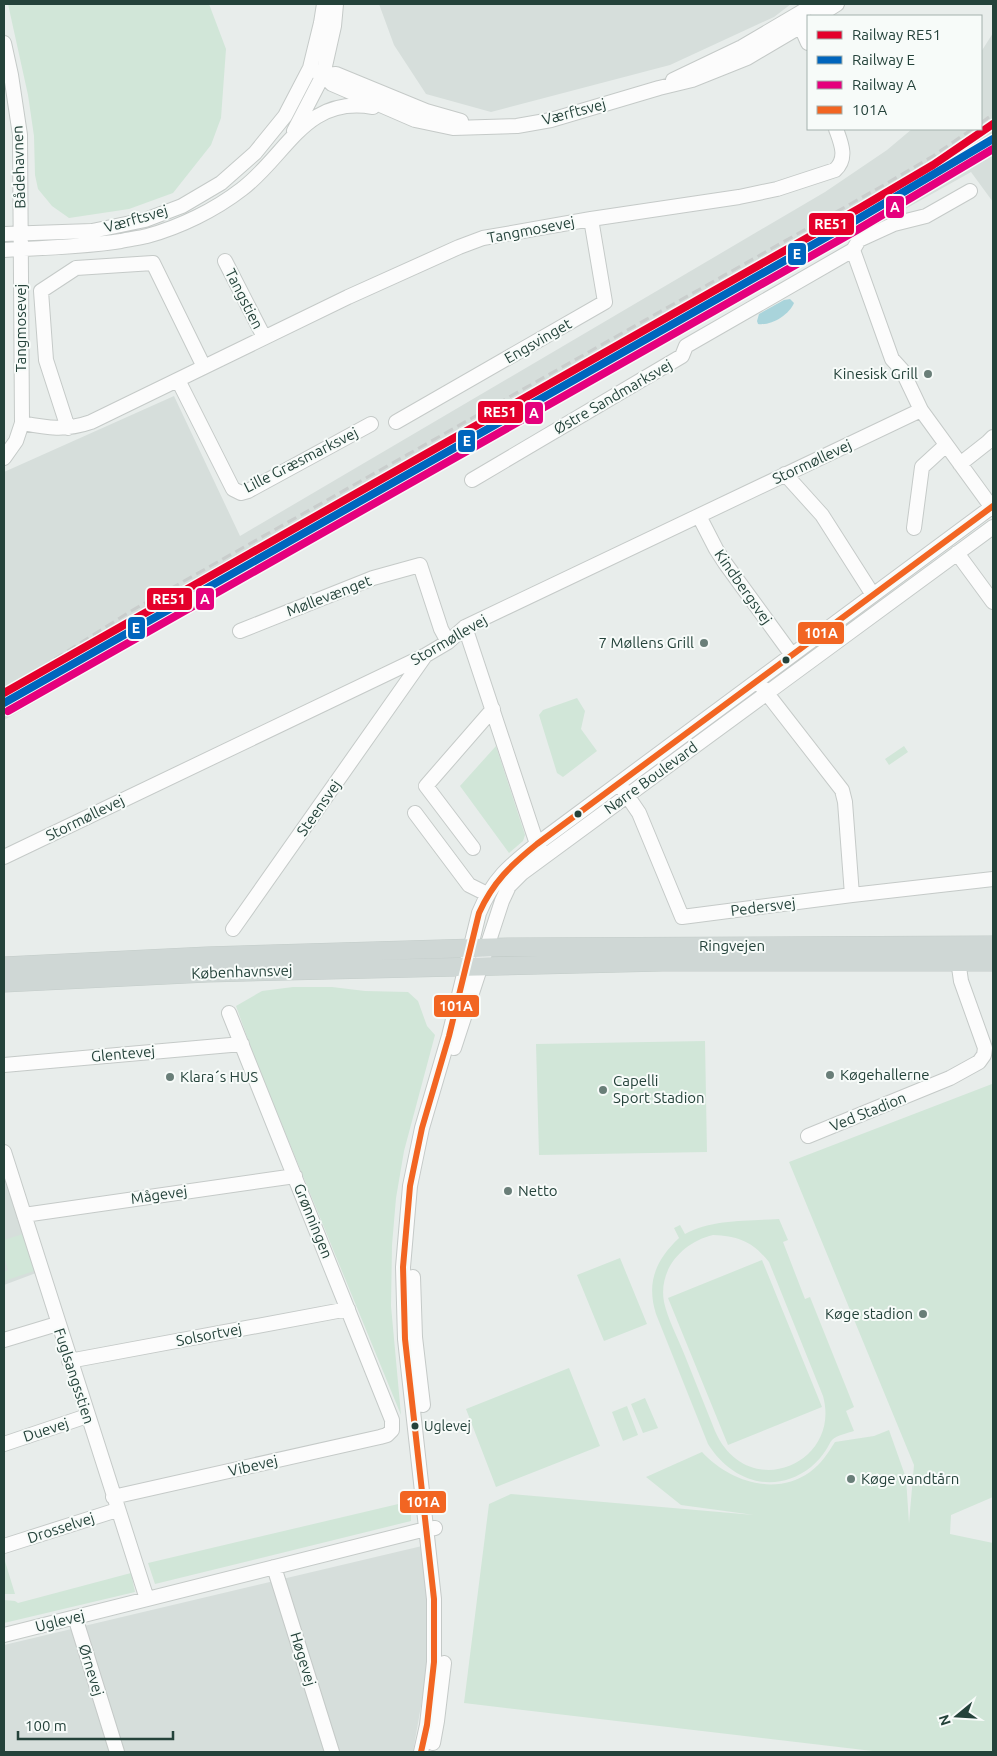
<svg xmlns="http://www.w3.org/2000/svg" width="997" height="1756" font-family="Ubuntu,sans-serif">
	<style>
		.built { fill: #d6dedb }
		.green { fill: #d1e6d8; fill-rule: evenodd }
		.water { fill: #a9d4db }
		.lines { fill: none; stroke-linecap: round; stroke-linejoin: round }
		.minor-casing { stroke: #c5cac8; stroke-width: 16 }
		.major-casing { stroke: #c3ccc9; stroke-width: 19 }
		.minor { stroke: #fcfcfc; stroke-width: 14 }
		.major { stroke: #cfd7d5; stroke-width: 18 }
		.rail { stroke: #c9cdcc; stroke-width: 3; stroke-dasharray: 10 5; stroke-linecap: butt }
		.bus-1-casing { stroke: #f7fbf9; stroke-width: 10 }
		.bus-1 { stroke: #f26522; stroke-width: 6 }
		.rail-1-casing { stroke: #f7fbf9; stroke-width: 11 }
		.rail-2-casing { stroke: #f7fbf9; stroke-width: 11 }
		.rail-3-casing { stroke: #f7fbf9; stroke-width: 11 }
		.rail-1 { stroke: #e4002b; stroke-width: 8 }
		.rail-2 { stroke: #0065bd; stroke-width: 8 }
		.rail-3 { stroke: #e5007d; stroke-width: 8 }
		.poi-dot { fill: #697e78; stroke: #f7fbf9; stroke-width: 2 }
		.bus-dot { fill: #24423a; stroke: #f7fbf9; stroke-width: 2 }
		.labels { text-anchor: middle; stroke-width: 4; stroke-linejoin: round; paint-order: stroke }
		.bus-label { font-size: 14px; fill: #24423a; stroke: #f7fbf9; text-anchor: start }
		.street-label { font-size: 15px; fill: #24423a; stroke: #f7fbf9 }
		.poi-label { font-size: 15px; fill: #24423a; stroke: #f7fbf9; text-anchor: start }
		.line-badge { stroke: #f7fbf9; stroke-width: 2 }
		.badge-label { font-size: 14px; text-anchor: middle; font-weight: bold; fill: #fff }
	</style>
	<rect width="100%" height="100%" fill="#e8edeb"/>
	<!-- built -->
	<path class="built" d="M379,4H791L774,17L670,65L491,112L426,94L394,45Z
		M993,33V202L971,172L257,573L4,720V472L174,396L240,536L825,192L887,150L912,129H981V52Z
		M4,1172L36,1273L4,1285Z
		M422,1546L427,1600V1671L413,1752H4V1645Z"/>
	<!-- green -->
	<path class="green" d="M8,4H209L226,49L221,118L211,145L173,193L129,209L69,218L52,206L38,189L35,175L34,136L28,95Z
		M577,698L585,711L581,729L597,751L563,777L557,773L539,715L543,710Z
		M496,746L525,835L523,841L509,853L460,786Z
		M904,746L908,752L889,765L885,759Z
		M293,987H332L365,991L408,992L418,1001L427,1026L435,1035L404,1151L396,1198L392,1245L391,1306L401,1415L255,1059L236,1006L262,991Z
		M705,1041L707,1152L539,1155L536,1044Z
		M992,1084L993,1088V1497L951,1515L950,1534L993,1543V1752H881L464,1703L489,1504L511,1494L754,1515L681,1505L646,1477L702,1452C729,1481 775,1497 810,1472C821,1464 828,1453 835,1442L874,1436L889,1430L906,1478L909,1523L914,1465L789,1162Z
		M779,1219L788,1240L783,1242L805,1299L810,1297L854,1407L846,1411L854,1431C848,1433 837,1435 832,1440C830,1442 828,1447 826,1450C822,1456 817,1462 811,1467C774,1496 731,1481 708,1444L656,1314C646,1282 656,1260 679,1238L674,1228L680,1225L685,1234C713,1219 747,1221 779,1219ZM713,1235C739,1236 753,1242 769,1262L823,1396C842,1464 747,1504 715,1431C705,1406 695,1381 685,1356C678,1338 668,1320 664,1302C658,1269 683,1242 713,1235Z
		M23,1234L34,1271L4,1281V1272L8,1270L4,1256V1240Z
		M620,1258L647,1324L604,1341L577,1275Z
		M762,1260L822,1407L728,1445L668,1298Z
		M569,1368L600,1446L496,1487L466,1409Z
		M645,1398L658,1428L643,1433L631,1404Z
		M627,1406L638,1435L623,1441L612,1412Z
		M411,1501V1521L155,1584L148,1563Z
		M4,1558L15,1594H4Z
		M131,1573L135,1592L4,1623V1600L15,1601L18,1603Z"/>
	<!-- water -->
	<path class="water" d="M790,299L794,303C789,315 771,326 758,324L757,321L759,314L784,300Z"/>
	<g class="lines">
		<!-- minor casing -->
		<g class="minor-casing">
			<path id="minor" d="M818,16L837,4
				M797,18L808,43
				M4,43L11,75L20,135L22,423L16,441L4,458
				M310,68L323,75L332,84L415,120L453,128L517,126L551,120L659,88L692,80L747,58L808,22
				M323,75L336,74L426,111L461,121
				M673,80L742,47L815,4
				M294,131L323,75L334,26L336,4
				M4,234L92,231L145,220L182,206L221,183L255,153L285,116L310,68L321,23L324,4
				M4,250C43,248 82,247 121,241C130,239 139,238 147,236C180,227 215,210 242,189C287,155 305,95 373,107
				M853,250L859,240L894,224L926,216L970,191
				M225,261L264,337
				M178,380L233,489L241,493L248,491L371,424
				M396,422L605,302L591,219
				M22,423C48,428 65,431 91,422L348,297L459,247L483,238L591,219L739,197L777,189L835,170C848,158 841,143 836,129
				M68,428L46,360L41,291L76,268L153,263L204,367
				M960,464L988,442L993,437
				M785,474L822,515L873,595
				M472,480L682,356L686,346L853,250L892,359L902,370L921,410L993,509
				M699,516L716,549L725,563L792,655
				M914,528L922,467L946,445
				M957,553L993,602
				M465,627L537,844L542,851
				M240,631L373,578L420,565L441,629L448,642
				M762,687L842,790L845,802L852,895
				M622,788L639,813L682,917L852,895L993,879
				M415,813L469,885L487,894
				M473,848L426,786L493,709
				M4,857L426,655L448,642L465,627L921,410
				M233,929L425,656
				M454,1048L502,901L509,886L522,873L993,527
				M4,1065L242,1044
				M808,1136L950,1078L979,1062L984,1055L985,1048L961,981L957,953
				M4,1152L147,1599
				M24,1215L295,1176
				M413,1277L415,1337L423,1405
				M4,1340L57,1324
				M69,1361L348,1309
				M4,1444L87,1416
				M113,1497L380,1437L387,1435L392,1430V1420L229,1013
				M4,1546L117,1510
				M274,1567L332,1752
				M75,1617L117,1752
				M4,1635L422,1530L435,1528
				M433,1743L437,1721L444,1663
				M421,1752L427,1725L434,1662V1599L405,1339L403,1267L410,1186L422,1128L449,1036L479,913C493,879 509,866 537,844L993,506"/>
		</g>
		<!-- major casing -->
		<g class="major-casing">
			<path id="major" d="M4,966L207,956L508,947L993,945
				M4,983L207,973L662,962H993"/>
		</g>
		<!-- minor -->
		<use href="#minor" class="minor"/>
		<!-- major -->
		<use href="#major" class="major"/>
		<!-- rail -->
		<path class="rail" d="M981,123L993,114
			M4,691L131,611L882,186L933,156L972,129"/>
		<!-- bus-1 casing -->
		<g class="bus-1-casing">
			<path id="bus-1" d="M421,1752L427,1725L434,1662V1599L405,1339L403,1267L410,1186L422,1128L449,1036L479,913C493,882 511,865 537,844L993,506"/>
		</g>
		<!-- bus-1 -->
		<use href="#bus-1" class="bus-1"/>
		<!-- rail-1 casing -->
		<g class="rail-1-casing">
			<path id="rail-1" d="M4,693L860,208L933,165L993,124"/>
		</g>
		<!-- rail-2 casing -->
		<g class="rail-2-casing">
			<path id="rail-2" d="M4,703L853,222L993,139"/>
		</g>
		<!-- rail-3 casing -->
		<g class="rail-3-casing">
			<path id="rail-3" d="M8,711L857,230L993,149"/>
		</g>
		<!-- rail-1 -->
		<use href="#rail-1" class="rail-1"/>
		<!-- rail-2 -->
		<use href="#rail-2" class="rail-2"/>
		<!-- rail-3 -->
		<use href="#rail-3" class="rail-3"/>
	</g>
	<!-- markers -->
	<g class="poi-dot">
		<circle cx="928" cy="374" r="5"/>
		<circle cx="704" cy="643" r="5"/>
		<circle cx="830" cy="1075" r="5"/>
		<circle cx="170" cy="1077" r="5"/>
		<circle cx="603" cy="1090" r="5"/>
		<circle cx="508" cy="1191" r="5"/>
		<circle cx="923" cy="1314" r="5"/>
		<circle cx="851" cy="1479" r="5"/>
	</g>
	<g class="bus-dot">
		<circle cx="786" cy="660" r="4.5"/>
		<circle cx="578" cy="814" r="4.5"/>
		<circle cx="415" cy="1426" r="4.5"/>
	</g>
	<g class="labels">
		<!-- bus labels -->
		<g class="bus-label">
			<text x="424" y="1431">Uglevej</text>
		</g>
		<!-- street labels -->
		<g class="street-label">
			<text transform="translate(574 112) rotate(-15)" y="5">Værftsvej</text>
			<text transform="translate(19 167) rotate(-92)" y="5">Bådehavnen</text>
			<text transform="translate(136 219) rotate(-16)" y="5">Værftsvej</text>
			<text transform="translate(531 230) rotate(-11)" y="5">Tangmosevej</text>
			<text transform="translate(244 299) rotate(63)" y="5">Tangstien</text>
			<text transform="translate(21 328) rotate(-90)" y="5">Tangmosevej</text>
			<text transform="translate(538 341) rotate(-30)" y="5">Engsvinget</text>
			<text transform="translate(613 397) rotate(-30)" y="5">Østre Sandmarksvej</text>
			<text transform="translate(301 460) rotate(-27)" y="5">Lille Græsmarksvej</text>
			<text transform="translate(812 462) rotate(-25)" y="5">Stormøllevej</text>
			<text transform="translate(743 587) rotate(55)" y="5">Kindbergsvej</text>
			<text transform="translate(329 596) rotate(-21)" y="5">Møllevænget</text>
			<text transform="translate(449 640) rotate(-30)" y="5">Stormøllevej</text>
			<text transform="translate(651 778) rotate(-36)" y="5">Nørre Boulevard</text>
			<text transform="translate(319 808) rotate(-55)" y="5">Steensvej</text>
			<text transform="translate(85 818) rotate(-26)" y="5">Stormøllevej</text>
			<text transform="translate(763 907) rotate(-7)" y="5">Pedersvej</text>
			<text x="732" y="951">Ringvejen</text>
			<text transform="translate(242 972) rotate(-2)" y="5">Københavnsvej</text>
			<text transform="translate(123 1054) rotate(-5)" y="5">Glentevej</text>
			<text transform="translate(868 1112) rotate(-22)" y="5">Ved Stadion</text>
			<text transform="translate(159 1195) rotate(-8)" y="5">Mågevej</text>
			<text transform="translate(313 1221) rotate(68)" y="5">Grønningen</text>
			<text transform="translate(209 1335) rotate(-11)" y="5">Solsortvej</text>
			<text transform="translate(74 1376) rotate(72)" y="5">Fuglsangsstien</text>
			<text transform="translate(46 1430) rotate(-18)" y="5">Duevej</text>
			<text transform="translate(253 1466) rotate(-13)" y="5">Vibevej</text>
			<text transform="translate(61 1528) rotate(-18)" y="5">Drosselvej</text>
			<text transform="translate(60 1621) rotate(-14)" y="5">Uglevej</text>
			<text transform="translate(303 1659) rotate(73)" y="5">Høgevej</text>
			<text transform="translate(91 1670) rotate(73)" y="5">Ørnevej</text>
		</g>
		<!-- poi labels -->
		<g class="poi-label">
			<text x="918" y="379" text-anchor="end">Kinesisk Grill</text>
			<text x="694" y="648" text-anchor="end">7 Møllens Grill</text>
			<text x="840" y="1080">Køgehallerne</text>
			<text x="180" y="1082">Klara´s HUS</text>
			<text x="613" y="1086">Capelli<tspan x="613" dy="17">Sport Stadion</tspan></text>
			<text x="518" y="1196">Netto</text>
			<text x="913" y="1319" text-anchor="end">Køge stadion</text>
			<text x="861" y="1484">Køge vandtårn</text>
		</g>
	</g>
	<g class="line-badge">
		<rect x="885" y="195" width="20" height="24" rx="5" fill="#e5007d"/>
		<rect x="808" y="212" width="47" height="24" rx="5" fill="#e4002b"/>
		<rect x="787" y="242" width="20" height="24" rx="5" fill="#0065bd"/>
		<rect x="477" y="400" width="47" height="24" rx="5" fill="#e4002b"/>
		<rect x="524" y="401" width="20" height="24" rx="5" fill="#e5007d"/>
		<rect x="457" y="429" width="19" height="24" rx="5" fill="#0065bd"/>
		<rect x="146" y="587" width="47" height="24" rx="5" fill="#e4002b"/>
		<rect x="195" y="587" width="20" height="24" rx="5" fill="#e5007d"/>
		<rect x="127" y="616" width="19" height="24" rx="5" fill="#0065bd"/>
		<rect x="797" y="621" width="48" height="24" rx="5" fill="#f26522"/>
		<rect x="433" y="994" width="47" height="24" rx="5" fill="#f26522"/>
		<rect x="399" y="1490" width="48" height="24" rx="5" fill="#f26522"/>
	</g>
	<g class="badge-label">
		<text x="895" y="212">A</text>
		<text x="831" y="229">RE51</text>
		<text x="797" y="259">E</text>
		<text x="500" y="417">RE51</text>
		<text x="534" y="418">A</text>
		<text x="467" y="446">E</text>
		<text x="169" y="604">RE51</text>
		<text x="205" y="604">A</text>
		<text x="136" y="633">E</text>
		<text x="821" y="638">101A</text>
		<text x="456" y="1011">101A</text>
		<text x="423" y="1507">101A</text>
	</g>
	<!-- border -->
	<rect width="997" height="1756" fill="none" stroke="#24423a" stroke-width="10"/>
	<!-- legend -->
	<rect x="807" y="15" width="175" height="115" fill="#f7fbf9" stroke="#a3b1ad"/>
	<rect x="817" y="31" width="25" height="8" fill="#e4002b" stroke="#a3b1ad"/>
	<text x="852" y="40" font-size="15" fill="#24423a">Railway RE51</text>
	<rect x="817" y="56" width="25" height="8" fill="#0065bd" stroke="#a3b1ad"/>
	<text x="852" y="65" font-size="15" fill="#24423a">Railway E</text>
	<rect x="817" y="81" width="25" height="8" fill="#e5007d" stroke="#a3b1ad"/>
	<text x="852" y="90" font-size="15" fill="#24423a">Railway A</text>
	<rect x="817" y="106" width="25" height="8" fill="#f26522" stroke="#a3b1ad"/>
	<text x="852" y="115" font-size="15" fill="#24423a">101A</text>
	<!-- north arrow -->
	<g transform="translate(957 1716) rotate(252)" stroke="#f7fbf9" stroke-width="4" paint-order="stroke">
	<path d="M0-4L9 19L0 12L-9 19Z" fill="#24423a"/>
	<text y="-8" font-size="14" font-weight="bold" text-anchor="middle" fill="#24423a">N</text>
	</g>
	<!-- scale -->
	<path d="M18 1731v8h155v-8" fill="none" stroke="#24423a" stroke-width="2.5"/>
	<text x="25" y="1731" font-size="15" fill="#24423a" stroke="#f7fbf9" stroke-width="4" paint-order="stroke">100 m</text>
</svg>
